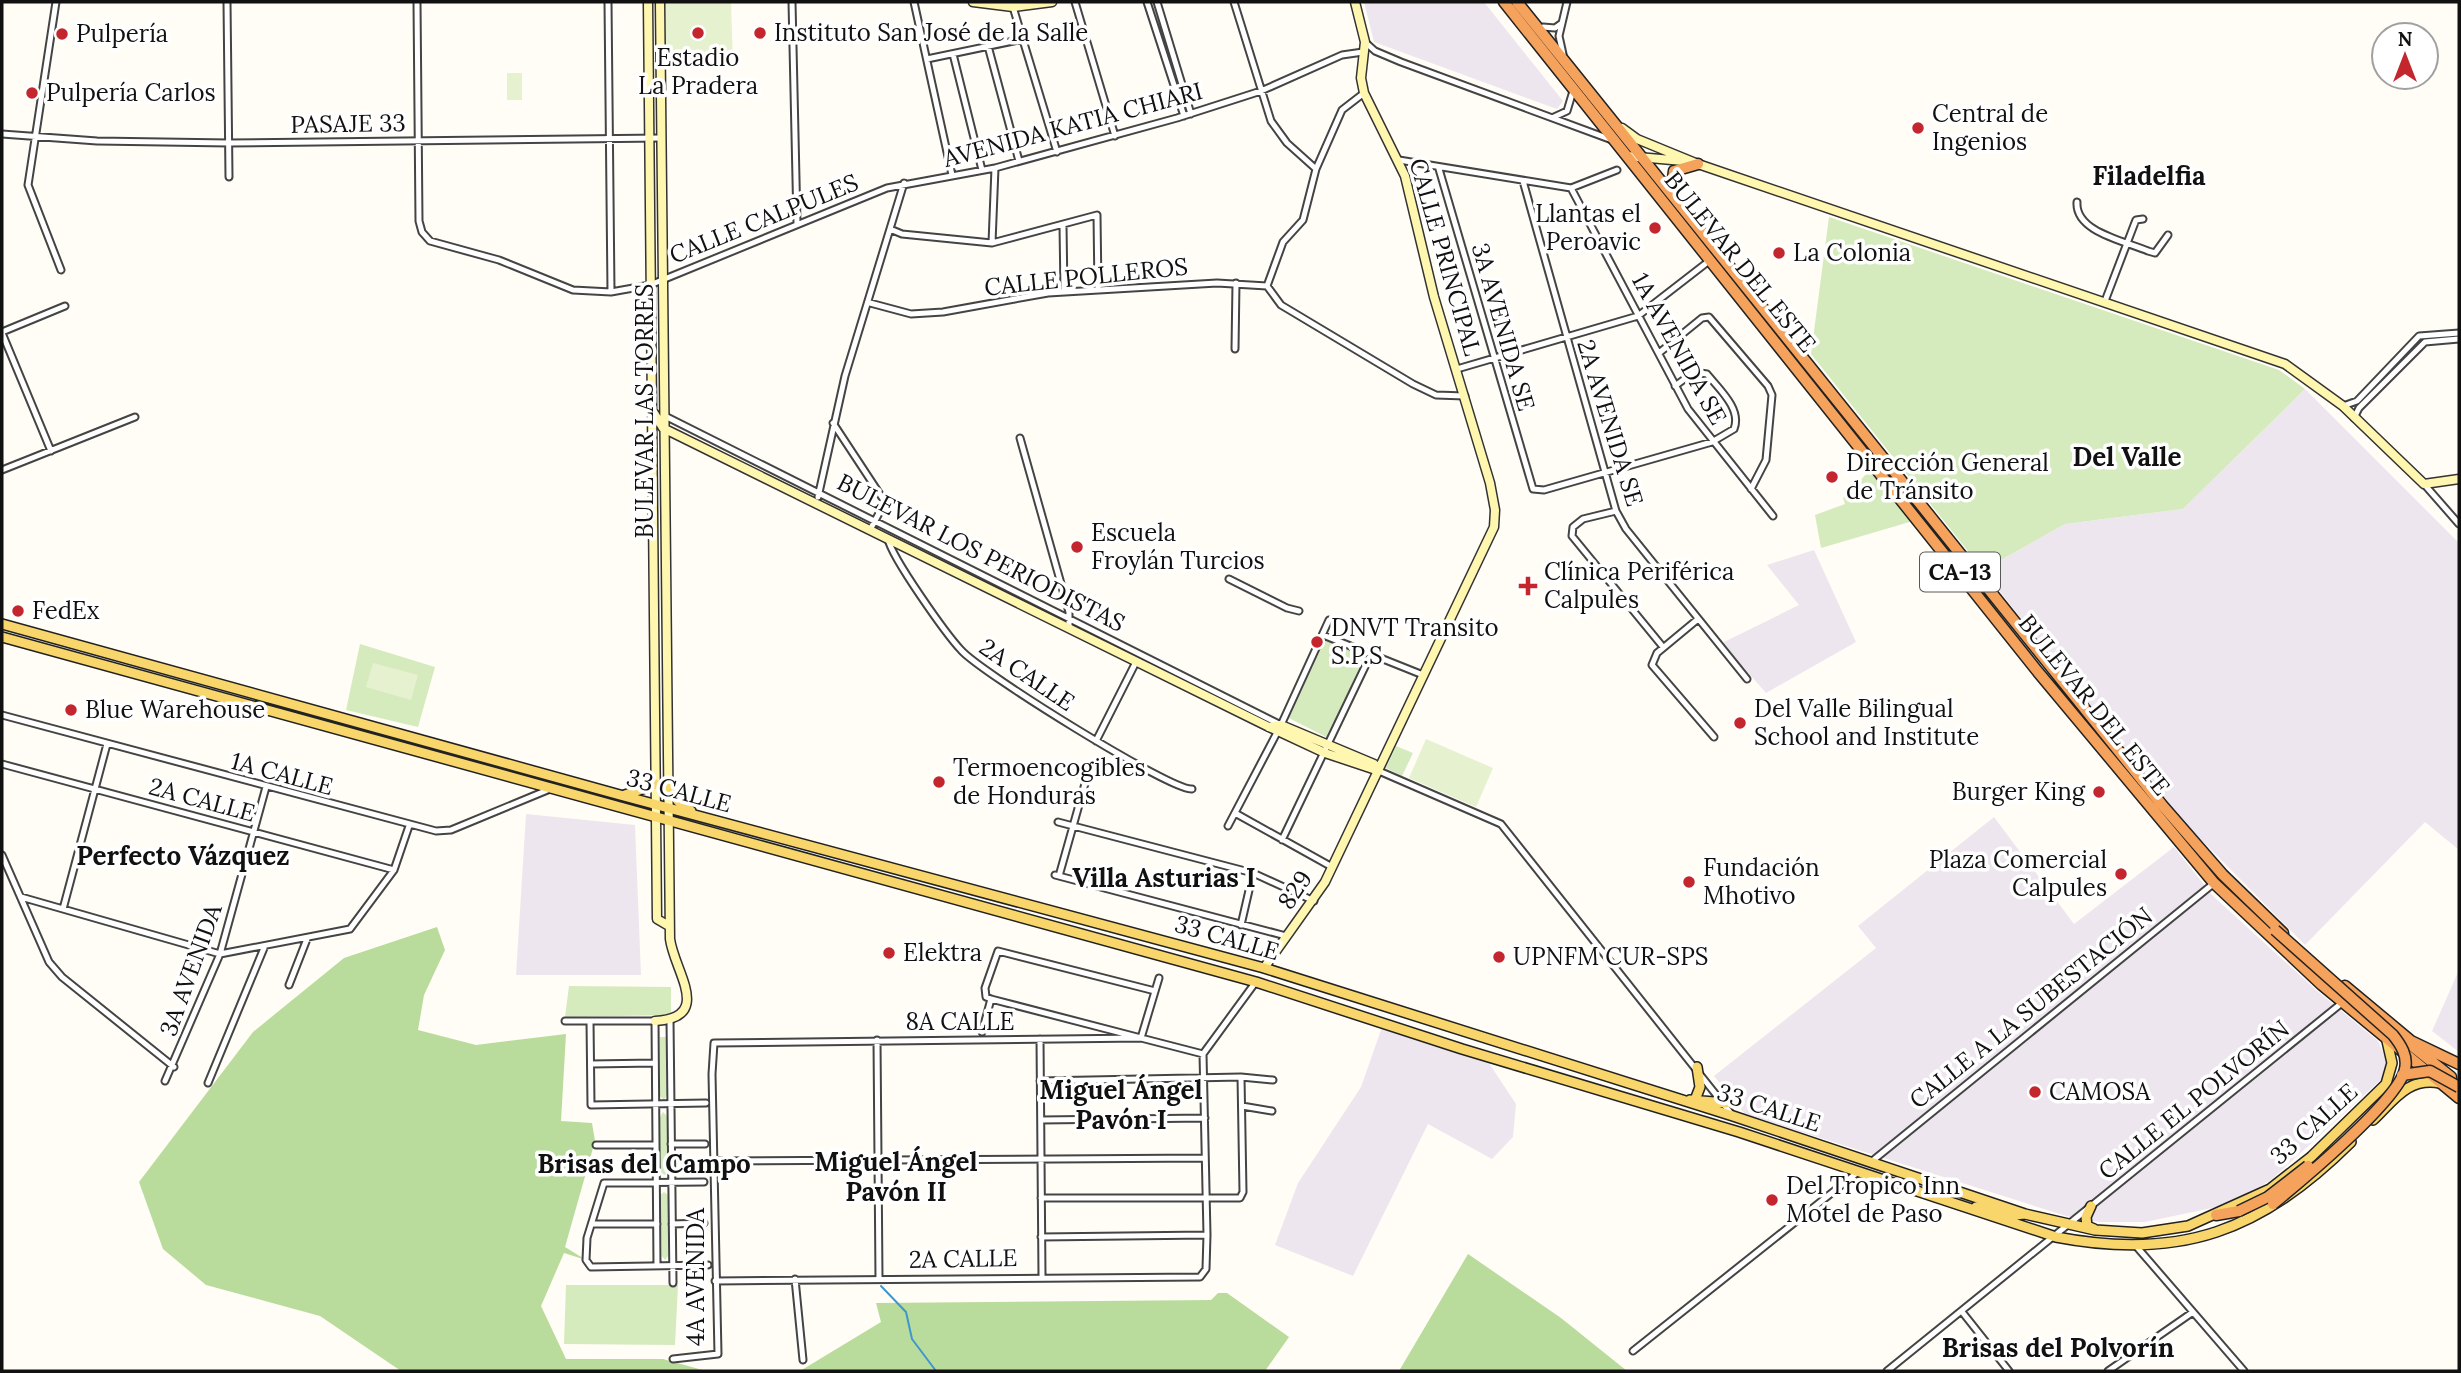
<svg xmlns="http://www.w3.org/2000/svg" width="2461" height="1373" font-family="Lora,serif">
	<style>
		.industrial { fill: #eee6ef }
		.green { fill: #d5ebbd }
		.forest { fill: #b9dc9c }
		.pitch { fill: #e6f2cf }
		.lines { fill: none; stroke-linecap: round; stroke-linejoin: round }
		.stream { stroke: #3f96cf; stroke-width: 2 }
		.street-casing { stroke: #444; stroke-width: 9 }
		.secondary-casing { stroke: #333; stroke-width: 11 }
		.primary-casing { stroke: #222; stroke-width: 12 }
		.highway-casing { stroke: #222; stroke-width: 13 }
		.street { stroke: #fff; stroke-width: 5 }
		.secondary { stroke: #fff6b0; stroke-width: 8 }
		.primary { stroke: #f9d66b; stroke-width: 9 }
		.highway { stroke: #f5a25d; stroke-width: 10 }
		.highway-bridge-casing { stroke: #222; stroke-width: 13; stroke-linecap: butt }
		.highway-bridge { stroke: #f5a25d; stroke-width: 10 }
		.poi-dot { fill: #c4262e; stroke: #fff; stroke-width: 2.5 }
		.labels { text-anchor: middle; stroke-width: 7; stroke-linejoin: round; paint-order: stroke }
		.shield { fill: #fff; stroke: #585858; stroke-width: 2 }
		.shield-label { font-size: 23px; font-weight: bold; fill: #111 }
		.poi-label { font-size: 24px; fill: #111; stroke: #fff; text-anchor: start }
		.street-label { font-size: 24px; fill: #111; stroke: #fff }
		.neighbourhood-label { font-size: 26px; font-weight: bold; fill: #111; stroke: #fff }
	</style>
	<rect width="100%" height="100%" fill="#fffdf5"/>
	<!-- industrial -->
	<path class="industrial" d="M1364,2H1484L1563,101L1557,109L1374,42Z
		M2305,389L2459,543V850L2425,822L2305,945L2172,810L1983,570L2065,524L2183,509Z
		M1814,550L1856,642L1766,693L1722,643L1799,605L1767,565Z
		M526,814L635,825L641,975H516Z
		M1994,817L2074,924L2174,847L2213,896L2316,990L2378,1041L2388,1063L2385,1076L2271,1180L2231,1204L2145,1222H2099L2066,1216L1745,1114L1714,1076L1876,948L1858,926Z
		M2459,970V1052L2432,1031Z
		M1382,1027L1483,1054L1516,1104L1513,1137L1492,1159L1428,1124L1353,1276L1275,1245L1298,1183L1361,1087Z"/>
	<!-- green -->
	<path class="green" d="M1829,217L2279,370L2305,389L2183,509L2065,524L1983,570L1811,354Z
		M1873,467L1913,521L1821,548L1815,515L1845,504L1843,498Z
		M1325,640L1365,654L1328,738L1289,718Z
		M360,644L435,667L418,727L346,710Z
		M1396,746L1413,753L1402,776L1386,768Z
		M569,986L671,987V1015L565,1017Z
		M660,1037H666L667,1095L664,1100L660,1096Z
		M663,1112L668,1117V1171L665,1175L660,1172V1117Z
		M664,1192L668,1195V1256L665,1260L662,1256L660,1195Z
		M566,1285H678L675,1345L564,1344Z"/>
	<!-- forest -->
	<path class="forest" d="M437,927L445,950L424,995L418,1030L476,1045L566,1034L561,1121L592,1123L595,1141L565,1247L586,1260L564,1253L541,1306L566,1359H663L706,1371H401L320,1316L206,1285L163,1249L139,1182L253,1032L344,958Z
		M1468,1254L1561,1318L1627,1371H1399Z
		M1218,1293H1227L1289,1337L1265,1371H800L881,1322L876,1303L1211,1300Z"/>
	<!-- pitch -->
	<path class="pitch" d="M665,2H731L733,65L665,67Z
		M507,73H522V100H507Z
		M373,663L418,675L411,700L366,687Z
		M1426,739L1493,768L1476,807L1409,778Z"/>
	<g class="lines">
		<!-- stream -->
		<path class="stream" d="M881,1286L906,1312L912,1339L936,1371"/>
		<!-- street casing -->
		<g class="street-casing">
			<path id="street" d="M56,2L28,185L61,270
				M227,2L229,177
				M417,2L419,221L422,232L430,241L499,260L573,290L611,292L650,285L887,188L995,168L1177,118L1261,91L1342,55L1363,52
				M608,2L611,292
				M792,2L797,223
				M914,2L952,175
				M1075,2L1115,136
				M1147,2L1184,116
				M1157,2L1191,114
				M1234,2L1271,121L1287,143L1316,169
				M1013,7L1057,152
				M1543,27L1555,28L1562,23
				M1365,42L1375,51L1401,62L1612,140
				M988,46L1019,161
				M953,54L982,170
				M1563,54L1559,36L1567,2
				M927,59L1023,39
				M1364,93L1342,110L1316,169L1303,220L1283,242L1267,286L1281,305L1413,384L1436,395L1465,396
				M1554,117L1567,111L1573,91
				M2,134L97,141L229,143L661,138
				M1399,160L1571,188L1617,170
				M1439,169L1533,489L1544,490L1712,442L1734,429C1742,409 1719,389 1707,374L1694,372L1675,386
				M1523,181L1616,511L1626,529L1747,679
				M1571,188L1688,409L1773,516
				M2077,202C2075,232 2125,241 2148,251L2155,253L2168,235
				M1063,225L1064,292
				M890,229L902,234L992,243L1097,215L1098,290
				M992,243L995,168
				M2105,301L2134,225L2136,220L2143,219
				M870,303L911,314L943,312L1048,293L1217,283L1267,286
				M2,332L65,306
				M2,333L51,451
				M1235,349L1236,283
				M1659,353L1702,318L1709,317L1768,386L1772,395L1766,460L1751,489
				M1457,369L1638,316L1709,261
				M2343,406L2357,401L2419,336L2459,333
				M665,416L1281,725
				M2354,418L2359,408L2425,342L2459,339
				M833,423L885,502L870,530
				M1020,438L1069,612V628
				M2,470L135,417
				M2424,484L2459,524
				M818,497L845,376L904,183
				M1616,511L1583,519L1573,527L1572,536L1663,647
				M888,539C892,558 946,634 961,650C980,672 1171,791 1192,789
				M1229,579L1287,608L1299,611
				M1698,619L1657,653L1652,665L1714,737
				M1323,635L1423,675
				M2,715L436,831L451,830L550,789
				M1096,741L1136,662
				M2,764L394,870
				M1379,771L1501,824L1733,1116
				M1235,813L1332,867
				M1058,822L1253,873L1314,901
				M1228,826L1281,725L1329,620
				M1282,840L1372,652
				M2,855L49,962L62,977L174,1067
				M1055,875L1286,936
				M1059,876L1086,780L1083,775L1068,772
				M21,897L220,954L350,929L394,870L409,826
				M63,909L107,744
				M1241,925L1253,873
				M289,985L307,939
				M991,999L1141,1038L1159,978
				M670,1020L673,1283
				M565,1021H655L657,1265
				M590,1021L591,1105L706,1103
				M982,1032L991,999L986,997L985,988L998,951L1155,991
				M1040,1039L1042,1275
				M877,1040L879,1278
				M591,1064L655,1063
				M165,1081L220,954L266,787
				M1040,1081L1241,1077L1273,1080
				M208,1083L264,948
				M1242,1106L1272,1111
				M1041,1120L1205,1118
				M671,1144H705
				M596,1145H656
				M713,1161L1205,1158
				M1871,1162L2213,884
				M704,1182L604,1183L587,1238L586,1260L591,1267L708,1265
				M1041,1198H1240L1243,1192L1241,1077
				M592,1224H657
				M672,1224L704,1223
				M1041,1237L1207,1235
				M2136,1246L2244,1371
				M795,1279L803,1360
				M715,1281L1200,1277L1206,1269L1207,1235L1203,1054L1255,983
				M1963,1313L2009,1371
				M1633,1351L1858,1172
				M673,1359L718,1354L712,1074L714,1043L1141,1038L1203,1054
				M1887,1371L2343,1002
				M2108,1371L2193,1312"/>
		</g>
		<!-- secondary casing -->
		<g class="secondary-casing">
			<path id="secondary" d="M648,2L657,919L669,926
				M973,2L1013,7L1052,2
				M1622,128L1637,139L1698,164L2285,364L2343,406L2424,484L2459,479
				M1627,156L1683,161
				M654,413L663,428L1269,727L1325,753L1379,771
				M1269,727L1281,725L1374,764L1379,771
				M1264,968L1325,882L1494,527L1495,510L1490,483L1434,297L1405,176L1364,93L1361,78L1365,42L1355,2
				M655,1021C714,1018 674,971 670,939L660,2"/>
		</g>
		<!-- primary casing -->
		<g class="primary-casing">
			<path id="primary" d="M2,624L620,795L1264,968L1733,1116L2025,1214L2095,1230L2142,1233L2188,1226L2270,1189L2311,1157L2386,1084L2392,1063L2387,1041
				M2,637L1256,982L1462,1049L1739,1132L2056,1237C2181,1261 2261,1231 2351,1142
				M667,785L678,801L691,811
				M625,795L656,784
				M1690,1100L1726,1103
				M1695,1100L1700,1087L1697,1067
				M2373,1120C2394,1100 2408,1077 2440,1083
				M2091,1206L2086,1217L2087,1226L2094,1229
				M1976,1207L2008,1216L2024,1214"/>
		</g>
		<!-- highway casing -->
		<g class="highway-casing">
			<path id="highway" d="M1504,2L2038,672L2214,883L2322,985L2459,1098
				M1517,2L2162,805L2223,875L2283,933
				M1671,194L1674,171L1698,164
				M2345,986L2411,1041L2459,1064
				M2411,1045L2451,1077V1087
				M2216,1215L2239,1211"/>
		</g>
		<!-- street -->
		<use href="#street" class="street"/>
		<!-- secondary -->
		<use href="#secondary" class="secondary"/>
		<!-- primary -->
		<use href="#primary" class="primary"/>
		<!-- highway -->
		<use href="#highway" class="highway"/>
		<!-- highway-bridge casing -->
		<g class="highway-bridge-casing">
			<path id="highway-bridge" d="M2402,1075L2430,1071L2459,1087
				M2273,1204C2300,1182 2399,1100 2405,1069C2408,1056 2401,1045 2393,1035L2275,930
				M2239,1211L2268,1197L2308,1166"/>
		</g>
		<!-- highway-bridge -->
		<use href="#highway-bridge" class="highway-bridge"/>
	</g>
	<!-- markers -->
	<g class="poi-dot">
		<circle cx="698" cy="33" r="7"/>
		<circle cx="760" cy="33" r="7"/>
		<circle cx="62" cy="34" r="7"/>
		<circle cx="32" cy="93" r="7"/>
		<circle cx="1918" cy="128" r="7"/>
		<circle cx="1655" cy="228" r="7"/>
		<circle cx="1779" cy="253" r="7"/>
		<circle cx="1832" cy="477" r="7"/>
		<circle cx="1077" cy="547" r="7"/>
		<path d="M1524.5 575.5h7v7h7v7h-7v7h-7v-7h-7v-7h7z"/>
		<circle cx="18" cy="611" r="7"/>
		<circle cx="1317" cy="642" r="7"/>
		<circle cx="71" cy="710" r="7"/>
		<circle cx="1740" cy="723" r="7"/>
		<circle cx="939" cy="782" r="7"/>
		<circle cx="2099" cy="792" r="7"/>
		<circle cx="2121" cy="874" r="7"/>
		<circle cx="1689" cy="882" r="7"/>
		<circle cx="889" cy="953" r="7"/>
		<circle cx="1499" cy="957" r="7"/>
		<circle cx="2035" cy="1092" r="7"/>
		<circle cx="1772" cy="1200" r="7"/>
	</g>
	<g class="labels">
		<!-- shield labels -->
		<rect class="shield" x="1920" y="552.5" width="80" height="39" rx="5"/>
		<g class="shield-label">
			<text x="1960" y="580">CA-13</text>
		</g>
		<!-- poi labels -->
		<g class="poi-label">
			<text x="774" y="41">Instituto San José de la Salle</text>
			<text x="76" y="42">Pulpería</text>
			<text x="698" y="66" text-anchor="middle">Estadio<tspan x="698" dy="28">La Pradera</tspan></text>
			<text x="46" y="101">Pulpería Carlos</text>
			<text x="1932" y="122">Central de<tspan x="1932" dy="28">Ingenios</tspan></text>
			<text x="1641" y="222" text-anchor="end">Llantas el<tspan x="1641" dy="28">Peroavic</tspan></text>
			<text x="1793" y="261">La Colonia</text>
			<text x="1846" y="471">Dirección General<tspan x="1846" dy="28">de Tránsito</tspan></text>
			<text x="1091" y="541">Escuela<tspan x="1091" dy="28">Froylán Turcios</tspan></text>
			<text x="1544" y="580">Clínica Periférica<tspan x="1544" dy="28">Calpules</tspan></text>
			<text x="32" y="619">FedEx</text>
			<text x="1331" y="636">DNVT Transito<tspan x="1331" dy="28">S.P.S</tspan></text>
			<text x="1754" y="717">Del Valle Bilingual<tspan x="1754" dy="28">School and Institute</tspan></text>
			<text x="85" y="718">Blue Warehouse</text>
			<text x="953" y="776">Termoencogibles<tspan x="953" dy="28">de Honduras</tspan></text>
			<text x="2085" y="800" text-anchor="end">Burger King</text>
			<text x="2107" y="868" text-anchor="end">Plaza Comercial<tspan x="2107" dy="28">Calpules</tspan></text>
			<text x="1703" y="876">Fundación<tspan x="1703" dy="28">Mhotivo</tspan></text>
			<text x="903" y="961">Elektra</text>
			<text x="1513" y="965">UPNFM CUR-SPS</text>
			<text x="2049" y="1100">CAMOSA</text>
			<text x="1786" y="1194">Del Tropico Inn<tspan x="1786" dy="28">Motel de Paso</tspan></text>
		</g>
		<!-- street labels -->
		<g class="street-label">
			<text transform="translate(348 124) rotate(-1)" y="8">PASAJE 33</text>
			<text transform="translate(1073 125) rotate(-15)" y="8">AVENIDA KATIA CHIARI</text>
			<text transform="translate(764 219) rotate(-22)" y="8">CALLE CALPULES</text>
			<text transform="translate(1445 257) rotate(74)" y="8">CALLE PRINCIPAL</text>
			<text transform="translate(1740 262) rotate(51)" y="8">BULEVAR DEL ESTE</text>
			<text transform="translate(1086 277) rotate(-6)" y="8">CALLE POLLEROS</text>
			<text transform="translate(1503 327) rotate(74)" y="8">3A AVENIDA SE</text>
			<text transform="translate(1679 349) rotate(61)" y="8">1A AVENIDA SE</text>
			<text transform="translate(645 411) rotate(-90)" y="8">BULEVAR LAS TORRES</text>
			<text transform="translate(1610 423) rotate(73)" y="8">2A AVENIDA SE</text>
			<text transform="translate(981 553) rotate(27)" y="8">BULEVAR LOS PERIODISTAS</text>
			<text transform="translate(1027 675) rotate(34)" y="8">2A CALLE</text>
			<text transform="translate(2094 705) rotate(51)" y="8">BULEVAR DEL ESTE</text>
			<text transform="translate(282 774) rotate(15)" y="8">1A CALLE</text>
			<text transform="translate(679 791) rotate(15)" y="8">33 CALLE</text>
			<text transform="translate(202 800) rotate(15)" y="8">2A CALLE</text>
			<text transform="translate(1295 890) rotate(-56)" y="8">829</text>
			<text transform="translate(1227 938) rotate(16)" y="8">33 CALLE</text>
			<text transform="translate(191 970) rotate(-70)" y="8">3A AVENIDA</text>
			<text transform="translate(2031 1008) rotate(-39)" y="8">CALLE A LA SUBESTACIÓN</text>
			<text x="960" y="1030">8A CALLE</text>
			<text transform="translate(2194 1100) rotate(-39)" y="8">CALLE EL POLVORÍN</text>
			<text transform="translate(1769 1108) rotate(18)" y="8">33 CALLE</text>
			<text transform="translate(2314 1124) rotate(-42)" y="8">33 CALLE</text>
			<text transform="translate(963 1259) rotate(-1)" y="8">2A CALLE</text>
			<text transform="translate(696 1277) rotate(-90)" y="8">4A AVENIDA</text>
		</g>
		<!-- neighbourhood labels -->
		<g class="neighbourhood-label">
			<text x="2149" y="185">Filadelfia</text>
			<text x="2127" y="466">Del Valle</text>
			<text x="183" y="865">Perfecto Vázquez</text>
			<text x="1164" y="887">Villa Asturias I</text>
			<text x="1121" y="1099">Miguel Ángel<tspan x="1121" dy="30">Pavón I</tspan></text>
			<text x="896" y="1171">Miguel Ángel<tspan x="896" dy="30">Pavón II</tspan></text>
			<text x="644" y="1173">Brisas del Campo</text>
			<text x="2058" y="1357">Brisas del Polvorín</text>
		</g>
	</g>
	<!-- border -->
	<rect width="2461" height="1373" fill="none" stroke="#111111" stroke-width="7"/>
	<!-- north arrow -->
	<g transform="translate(2405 56)"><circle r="33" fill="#ffffff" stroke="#a0a0a0" stroke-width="2"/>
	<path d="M0-5L12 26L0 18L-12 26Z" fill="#c4262e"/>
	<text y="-10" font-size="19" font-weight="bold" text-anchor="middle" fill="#111111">N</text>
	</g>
</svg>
